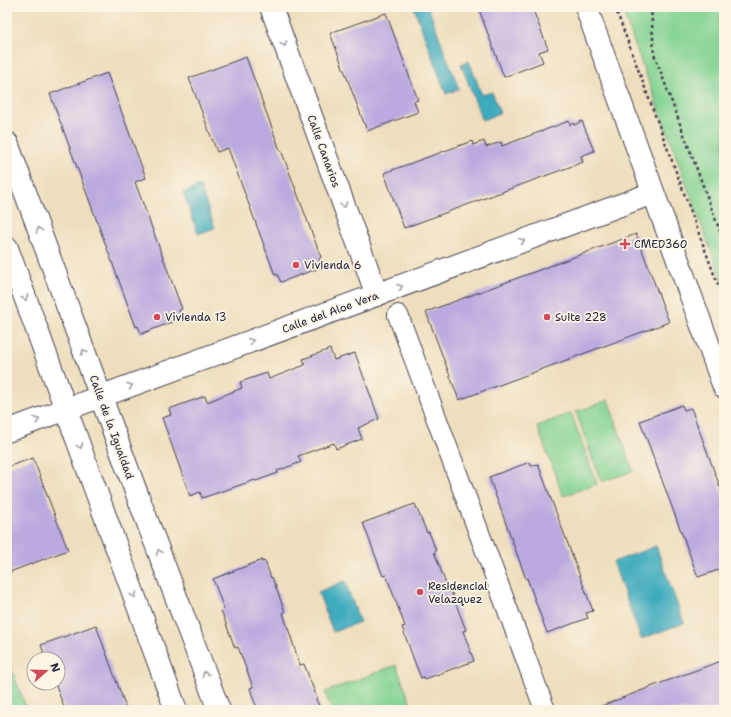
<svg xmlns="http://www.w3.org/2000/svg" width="731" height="717" font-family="'Shantell Sans',sans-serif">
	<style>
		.green { fill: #81d292; stroke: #527a66 }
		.water { fill: #3eaabd; stroke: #30667c }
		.building { fill: #baaadf }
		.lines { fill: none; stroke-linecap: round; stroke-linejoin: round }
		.pedestrian-casing { stroke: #413e4e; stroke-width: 22 }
		.minor-casing { stroke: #413e4e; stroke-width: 24 }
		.tertiary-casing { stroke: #413e4e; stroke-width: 24 }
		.secondary-casing { stroke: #413e4e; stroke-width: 24 }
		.path { stroke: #413e4e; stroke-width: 2.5; stroke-dasharray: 3 3; stroke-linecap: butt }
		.pedestrian { stroke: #fff; stroke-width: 20 }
		.minor { stroke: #fff; stroke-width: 22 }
		.tertiary { stroke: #fff; stroke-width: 22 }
		.secondary { stroke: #fff; stroke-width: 22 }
		.oneway { stroke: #9c9ca7 }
		.poi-dot { fill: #d1495b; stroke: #fcf5e5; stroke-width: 1.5 }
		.labels { text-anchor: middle; stroke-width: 3.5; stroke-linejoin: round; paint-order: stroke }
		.street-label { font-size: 11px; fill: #22223b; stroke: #fcf5e5 }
		.poi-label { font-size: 11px; fill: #22223b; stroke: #fcf5e5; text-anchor: start }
	</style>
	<rect width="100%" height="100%" fill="#fcf5e5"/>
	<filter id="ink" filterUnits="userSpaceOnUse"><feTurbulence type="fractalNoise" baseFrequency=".025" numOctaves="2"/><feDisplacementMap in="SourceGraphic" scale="8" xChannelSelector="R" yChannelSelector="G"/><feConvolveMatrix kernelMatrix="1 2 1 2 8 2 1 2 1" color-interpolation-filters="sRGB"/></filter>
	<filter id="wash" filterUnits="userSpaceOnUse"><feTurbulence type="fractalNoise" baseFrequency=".012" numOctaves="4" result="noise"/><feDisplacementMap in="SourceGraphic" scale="16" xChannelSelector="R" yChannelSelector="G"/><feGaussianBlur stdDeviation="0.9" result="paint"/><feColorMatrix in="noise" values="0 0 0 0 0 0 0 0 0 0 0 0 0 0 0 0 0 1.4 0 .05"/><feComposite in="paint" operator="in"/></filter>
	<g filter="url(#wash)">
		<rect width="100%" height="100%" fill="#eedebd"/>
		<!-- green -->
		<path class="green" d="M621,7H724V286Z
			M608,400L633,471L601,482L576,412Z
			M571,413L597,484L563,496L537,426Z
			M7,660H8L27,710H7Z
			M396,665L411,704L394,710H331L325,692Z"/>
		<!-- water -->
		<path class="water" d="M417,7H428L459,89L446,94L414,8Z
			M469,61L482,95L492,92L500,113L482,120L461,64Z
			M200,186L215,228L198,234L183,193Z
			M656,546L684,623L641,639L613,562Z
			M345,581L360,622L333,632L318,592Z"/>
		<g id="blocks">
			<!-- building -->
			<path class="building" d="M478,7H532L548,49L539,52L543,62L504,77Z
				M386,13L418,100L414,101L418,112L367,131L330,33Z
				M246,57L280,150H281L321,257L319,259L322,267L281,282L277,274L275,275L228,148L217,152L189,78Z
				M107,73L146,178L135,182L182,309L179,310L182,318L141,334L138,326L136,327L50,94Z
				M569,121L570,125L573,123L574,125L582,121L594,151L581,156L583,162L404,228L384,173L472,141L473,145L484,141L486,147L501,142L502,146Z
				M636,234L669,322L459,400L426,312Z
				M330,349L334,360L355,353L379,419L358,428L362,439L336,449L334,443L298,456L301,462L277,471L278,473L256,481L255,480L202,498L200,492L190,496L162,418L171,415L169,409L205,396L207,402L242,388L240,382L267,373L269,379L305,365L303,359Z
				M682,405L684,410L691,408L724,498V568L698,577L640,421Z
				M33,458L68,550L7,573V467Z
				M530,462L531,466L538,464L593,611L586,613L588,618L547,633L527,578L526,579L489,477Z
				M415,504L427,533L429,532L436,551L434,552L449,592L451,591L466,630L463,631L474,661L425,679L424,677L421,678L415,663L402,627L405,626L386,575L383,576L363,523L406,507Z
				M262,560V562L265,561L271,578L272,577L285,612L283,613L300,665L304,664L317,698L316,699L321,710H258L253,698L250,688L253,687L238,647L235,648L221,610L224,609L213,579Z
				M96,625L109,661L127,710H65L55,683H58V659H46L41,645Z
				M724,660V710H596V708L661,683Z"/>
		</g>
	</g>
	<g filter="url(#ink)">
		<use href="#blocks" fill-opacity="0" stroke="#413e4e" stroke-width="1"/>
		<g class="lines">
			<!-- pedestrian casing -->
			<g class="pedestrian-casing">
				<path id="pedestrian" d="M398,315L545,710"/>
			</g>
			<!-- minor casing -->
			<g class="minor-casing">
				<path id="minor" d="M271,7L377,295
					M7,431L653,193"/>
			</g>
			<!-- tertiary casing -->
			<g class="tertiary-casing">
				<path id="tertiary" d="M586,7L724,387"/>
			</g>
			<!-- secondary casing -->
			<g class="secondary-casing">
				<path id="secondary" d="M7,143L135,489L219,710
					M7,248L176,710"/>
			</g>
			<!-- path -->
			<path class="path" d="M615,7L724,301
				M651,7L654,54L724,242"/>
			<!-- pedestrian -->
			<use href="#pedestrian" class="pedestrian"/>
			<!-- minor -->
			<use href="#minor" class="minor"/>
			<!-- tertiary -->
			<use href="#tertiary" class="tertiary"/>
			<!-- secondary -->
			<use href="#secondary" class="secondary"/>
		</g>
		<!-- one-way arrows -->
		<defs><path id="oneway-chevron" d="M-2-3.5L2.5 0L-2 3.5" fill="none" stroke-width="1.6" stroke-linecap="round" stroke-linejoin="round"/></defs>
		<g class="oneway">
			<use href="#oneway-chevron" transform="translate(284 44) rotate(70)"/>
			<use href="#oneway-chevron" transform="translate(344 205) rotate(70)"/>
			<use href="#oneway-chevron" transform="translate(39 230) rotate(-110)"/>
			<use href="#oneway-chevron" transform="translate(522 241) rotate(-20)"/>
			<use href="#oneway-chevron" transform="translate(400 287) rotate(-20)"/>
			<use href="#oneway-chevron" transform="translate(25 298) rotate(70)"/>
			<use href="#oneway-chevron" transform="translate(251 341) rotate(-20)"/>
			<use href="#oneway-chevron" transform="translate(84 352) rotate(-110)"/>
			<use href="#oneway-chevron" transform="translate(130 386) rotate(-21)"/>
			<use href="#oneway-chevron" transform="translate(37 420) rotate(-20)"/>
			<use href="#oneway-chevron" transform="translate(80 446) rotate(70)"/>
			<use href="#oneway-chevron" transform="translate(159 552) rotate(-111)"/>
			<use href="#oneway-chevron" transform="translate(134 595) rotate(70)"/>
			<use href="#oneway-chevron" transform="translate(205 674) rotate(-111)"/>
		</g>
	</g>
	<!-- markers -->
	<g class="poi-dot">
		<path d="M623 238h4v4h4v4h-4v4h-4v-4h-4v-4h4z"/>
		<circle cx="296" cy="265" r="4"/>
		<circle cx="157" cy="317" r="4"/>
		<circle cx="547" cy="317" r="4"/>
		<circle cx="420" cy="592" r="4"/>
	</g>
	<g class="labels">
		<!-- street labels -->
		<g class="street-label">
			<text transform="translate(324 151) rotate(70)" y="4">Calle Canarios</text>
			<text transform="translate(330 312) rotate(-20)" y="4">Calle del Aloe Vera</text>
			<text transform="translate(112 427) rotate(70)" y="4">Calle de la Igualdad</text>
		</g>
		<!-- poi labels -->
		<g class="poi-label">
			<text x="634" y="248">CMED360</text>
			<text x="304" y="269">Vivienda 6</text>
			<text x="165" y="321">Vivienda 13</text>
			<text x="555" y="321">Suite 228</text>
			<text x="428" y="590">Residencial<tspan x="428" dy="13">Velazquez</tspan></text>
		</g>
	</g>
	<!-- margin -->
	<rect width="731" height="717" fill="none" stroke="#fcf5e5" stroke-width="24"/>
	<!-- north arrow -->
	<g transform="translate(46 671) rotate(70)"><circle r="19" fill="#fcf5e5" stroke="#a5a1a1"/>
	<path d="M0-3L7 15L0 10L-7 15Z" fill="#d1495b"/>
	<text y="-6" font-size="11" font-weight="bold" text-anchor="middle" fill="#22223b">N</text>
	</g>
</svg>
